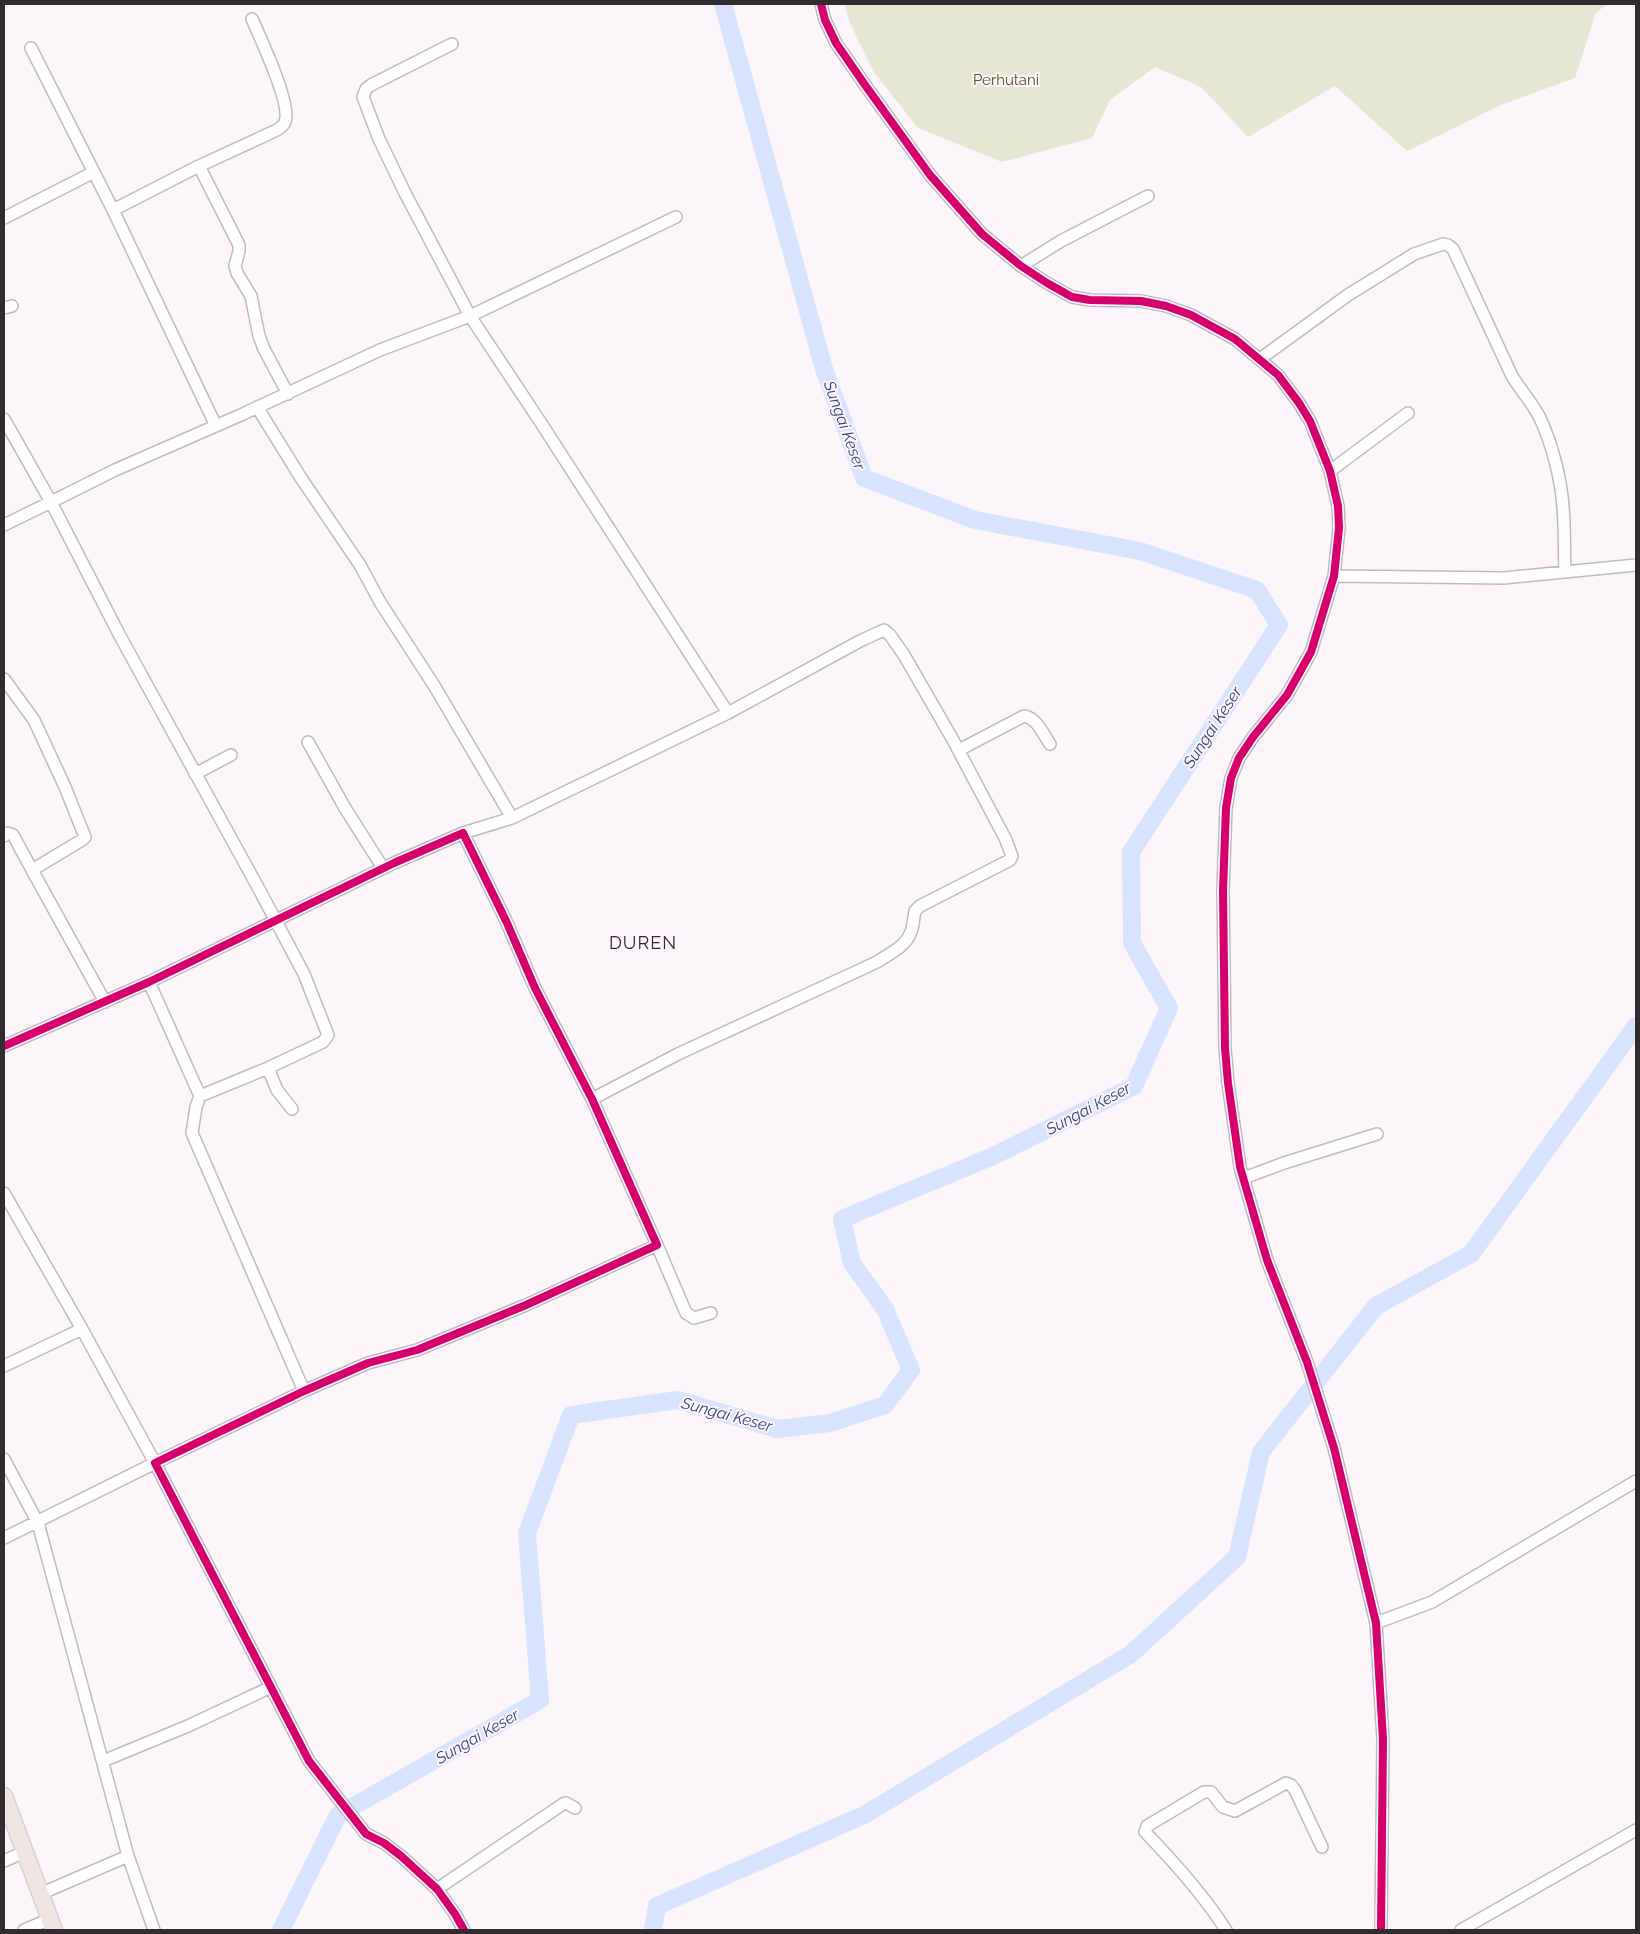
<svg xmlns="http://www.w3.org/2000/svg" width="1640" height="1934" font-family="Raleway,sans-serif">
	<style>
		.green { fill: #e5e7d3 }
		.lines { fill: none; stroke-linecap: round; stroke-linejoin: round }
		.river { stroke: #d8e3fd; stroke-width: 18 }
		.minor-casing { stroke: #c0babe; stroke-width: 14 }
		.highway-casing { stroke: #d5d2d4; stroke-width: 19 }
		.minor { stroke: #fffefe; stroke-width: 11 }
		.highway { stroke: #f0e5e2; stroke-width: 16 }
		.cycleway-casing { stroke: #fff3fd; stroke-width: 11 }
		.cycleway { stroke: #d6006c; stroke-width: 8 }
		.labels { text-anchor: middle; stroke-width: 4; stroke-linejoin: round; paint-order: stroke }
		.park-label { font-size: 15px; fill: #515b0e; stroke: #fff3fd }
		.water-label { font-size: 16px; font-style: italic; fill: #2d477d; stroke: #fff3fd }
		.quarter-label { font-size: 18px; letter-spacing: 1px; fill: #322c31; stroke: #fff3fd }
	</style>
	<rect width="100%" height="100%" fill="#fcf6fb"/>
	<!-- green -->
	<path class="green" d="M844,4H1607L1596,13L1575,78L1501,105L1407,151L1335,86L1248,137L1201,87L1155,67L1110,100L1092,138L1002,162L918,128L873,71L850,23Z"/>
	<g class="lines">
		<!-- river -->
		<path class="river" d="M281,1930L338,1815L540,1700L527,1533L571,1415L678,1400L777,1429L830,1423L885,1405L911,1370L885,1309L852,1263L842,1219L991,1157L1134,1086L1169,1008L1132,943L1131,852L1279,625L1257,590L1140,551L975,520L864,478L824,369L723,4
			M653,1930L657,1906L864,1815L1131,1654L1237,1557L1261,1452L1376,1306L1471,1254L1636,1026"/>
		<!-- minor casing -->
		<g class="minor-casing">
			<path id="minor" d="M821,4L825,20L836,43L865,85L930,175L982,234L1021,266L1047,283L1072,297L1090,300L1141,301L1166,306L1191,315L1235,339L1278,375L1299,403L1310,421L1330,471L1338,506L1339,528L1334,576L1311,652L1287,695L1253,737L1239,758L1231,778L1226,808L1223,890L1225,1048L1228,1083L1240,1167L1267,1260L1307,1362L1334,1448L1376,1623L1383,1739L1381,1930
				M452,44L371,85L366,89L363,97L379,139L405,193L470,316L676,217
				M31,48L113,210L216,426
				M199,166L277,130C280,128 284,125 285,122C292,105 260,37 252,19
				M113,210L199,166L239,245V251L235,266L237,273L251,296L259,336L264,349L288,394
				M4,218L92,173
				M1021,266L1061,241L1148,196
				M4,308L12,306
				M1260,359L1348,295L1414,254L1443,244L1448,245L1453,249L1512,376C1521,391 1532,402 1540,418C1552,444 1561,478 1563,507C1565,528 1564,551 1565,572
				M257,407L301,478L360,565L380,602L435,687L512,818
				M4,419L51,502L115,470L243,414L380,350L470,316L541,423L728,713
				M1330,471L1408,413
				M4,525L51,502L120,636L260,891L304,974L328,1035L323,1042L268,1068L200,1096
				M1334,576L1504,578L1636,565
				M4,679L34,720L65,787L85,837L82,840L32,870L105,1002
				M308,742L345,808L383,868
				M959,750L1024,716C1037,718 1043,734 1050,744
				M195,774L231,755
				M463,833L512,818L728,713L860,641L884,630L890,635L904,655L953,740L1005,838L1012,856L1010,860L920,906L915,911C913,919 914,927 910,934C905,947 887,955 877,962L678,1054L592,1099
				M4,836L8,833L13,835L32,870
				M149,982L200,1096L196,1107L192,1133L304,1391
				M4,1046L149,982L394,863L463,833L507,923L535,988L592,1099L657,1245L526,1305L417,1350L368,1363L304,1391L155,1463L309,1761L366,1834L384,1843L401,1856L437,1889L455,1914L464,1930
				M268,1068L277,1090L292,1109
				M1244,1178L1284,1163L1377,1134
				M4,1193L82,1329L155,1463L4,1538
				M657,1245L686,1313L694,1318L711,1313
				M4,1366L82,1329
				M4,1459L38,1523L128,1856L154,1930
				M1376,1623L1432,1602L1636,1481
				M103,1761L188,1726L271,1687
				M4,1861L24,1852
				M437,1889L563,1804L566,1803L575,1808
				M40,1894L128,1856
				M24,1930L50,1919
				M1226,1930C1203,1894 1175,1863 1145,1832L1147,1826L1204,1792H1211L1223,1807L1235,1811L1286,1783L1291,1785L1295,1790L1322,1847
				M1461,1930L1636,1830"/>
		</g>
		<!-- highway casing -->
		<g class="highway-casing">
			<path id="highway" d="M4,1796L54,1930"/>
		</g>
		<!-- minor -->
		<use href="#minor" class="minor"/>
		<!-- highway -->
		<use href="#highway" class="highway"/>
		<!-- cycleway casing -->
		<g class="cycleway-casing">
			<path id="cycleway" d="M821,4L825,20L836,43L865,85L930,175L982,234L1021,266L1047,283L1072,297L1090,300L1141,301L1166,306L1191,315L1235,339L1278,375L1299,403L1310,421L1330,471L1338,506L1339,528L1334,576L1311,652L1287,695L1253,737L1239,758L1231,778L1226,808L1223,890L1225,1048L1228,1083L1240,1167L1267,1260L1307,1362L1334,1448L1376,1623L1383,1739L1381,1930
				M4,1046L149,982L394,863L463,833L507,923L535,988L592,1099L657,1245L526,1305L417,1350L368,1363L304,1391L155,1463L309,1761L366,1834L384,1843L401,1856L437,1889L455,1914L464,1930"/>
		</g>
		<!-- cycleway -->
		<use href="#cycleway" class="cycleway"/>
	</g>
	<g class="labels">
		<!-- park labels -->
		<g class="park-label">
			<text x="1006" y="85">Perhutani</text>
		</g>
		<!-- water labels -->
		<g class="water-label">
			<text transform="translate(845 425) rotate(70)" y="6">Sungai Keser</text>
			<text transform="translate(1212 727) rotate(-57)" y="6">Sungai Keser</text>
			<text transform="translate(1088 1108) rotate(-28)" y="6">Sungai Keser</text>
			<text transform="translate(727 1414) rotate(15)" y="6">Sungai Keser</text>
			<text transform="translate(477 1736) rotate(-30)" y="6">Sungai Keser</text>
		</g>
		<!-- quarter labels -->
		<g class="quarter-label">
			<text x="643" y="949">DUREN</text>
		</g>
	</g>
	<!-- border -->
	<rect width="1640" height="1934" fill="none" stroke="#322c31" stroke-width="10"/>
</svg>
